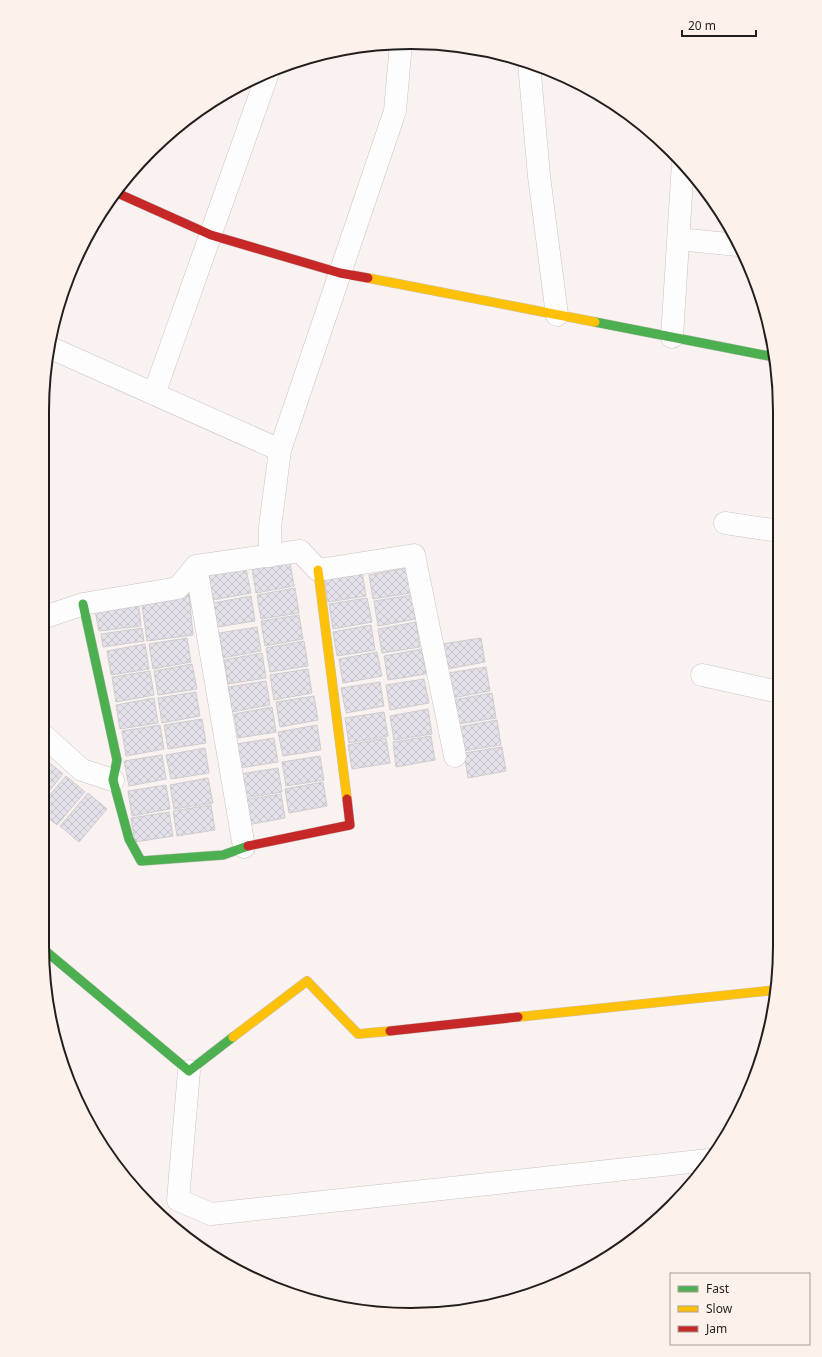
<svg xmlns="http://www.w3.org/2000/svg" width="822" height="1357" font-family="'Noto Sans',sans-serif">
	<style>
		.building { fill: url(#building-cross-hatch); stroke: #cfcccd }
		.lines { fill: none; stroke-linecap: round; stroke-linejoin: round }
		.street-casing { stroke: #c8c3c1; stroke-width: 23 }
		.fast-casing { stroke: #c8c3c1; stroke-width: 10 }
		.slow-casing { stroke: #c8c3c1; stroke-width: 10 }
		.jam-casing { stroke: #c8c3c1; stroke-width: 10 }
		.street { stroke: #fefdfd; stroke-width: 22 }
		.fast { stroke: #4caf50; stroke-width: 9 }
		.slow { stroke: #ffc107; stroke-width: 9 }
		.jam { stroke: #c62828; stroke-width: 9 }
		.rim { fill: none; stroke: #231e1c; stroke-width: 2 }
	</style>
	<defs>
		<pattern id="building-cross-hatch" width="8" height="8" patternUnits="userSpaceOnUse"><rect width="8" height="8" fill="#e5e1ea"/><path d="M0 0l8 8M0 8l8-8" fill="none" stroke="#c4c1c8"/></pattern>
	</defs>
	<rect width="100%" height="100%" fill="#f9f2f0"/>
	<!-- building -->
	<path class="building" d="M290,562L294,586L256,593L252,568Z
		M407,568L411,593L373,599L369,575Z
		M246,569L251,593L213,600L208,575Z
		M362,571L366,596L328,602L324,578Z
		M295,588L299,613L261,619L257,595Z
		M189,593L193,635L147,641L141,598Z
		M412,595L416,619L378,626L374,601Z
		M251,596L255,621L217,627L213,603Z
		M367,598L372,622L333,629L329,604Z
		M138,599L141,626L99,631L95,611Z
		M299,615L303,639L265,646L261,621Z
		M416,622L420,647L382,653L378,629Z
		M371,625L375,650L337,656L333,632Z
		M257,627L261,651L223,658L219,633Z
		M142,628L144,641L103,647L101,634Z
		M187,638L191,662L153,669L149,644Z
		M481,638L485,662L447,669L442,644Z
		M304,641L308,666L270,672L266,648Z
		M145,644L149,669L111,675L107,651Z
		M422,649L426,674L388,680L384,656Z
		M377,652L382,676L343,683L339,659Z
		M262,653L266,678L228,684L224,660Z
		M192,664L197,689L158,695L154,671Z
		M486,667L490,691L452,698L448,673Z
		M308,669L312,693L274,700L270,675Z
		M150,671L154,695L116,702L112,677Z
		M424,679L429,703L390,710L386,685Z
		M266,681L270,705L232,712L228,687Z
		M380,682L384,706L346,713L341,688Z
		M196,692L200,716L162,723L158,698Z
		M492,693L496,718L458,724L453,700Z
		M314,696L318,720L280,727L276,702Z
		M154,698L158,723L120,729L116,705Z
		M272,707L276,732L238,738L234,714Z
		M428,709L432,734L394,740L390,716Z
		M384,712L388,736L349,743L345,718Z
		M202,719L206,743L168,749L164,725Z
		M497,720L501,745L463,751L458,727Z
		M160,725L164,749L126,756L122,731Z
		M317,725L321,750L283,756L278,732Z
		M431,736L435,760L396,767L393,742Z
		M274,738L278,762L240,768L236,744Z
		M386,738L390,763L352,769L348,745Z
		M502,747L506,771L468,778L464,753Z
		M205,748L209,773L171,779L166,755Z
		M162,755L166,779L129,786L124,761Z
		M320,756L324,780L286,786L282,762Z
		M44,758L63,774L42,800V760Z
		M278,768L282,792L244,798L240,774Z
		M66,776L85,792L57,825L42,813V804Z
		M208,778L213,803L174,809L170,785Z
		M323,782L327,806L289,813L285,789Z
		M166,785L170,809L132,816L128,791Z
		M88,793L107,809L79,842L60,826Z
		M281,794L285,818L247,825L243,800Z
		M211,805L215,830L177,836L173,811Z
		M169,812L173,836L135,842L131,818Z"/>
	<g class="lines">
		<!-- street casing -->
		<g class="street-casing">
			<path id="street" d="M529,63L539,176L557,315
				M678,239L738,245
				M672,337L683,163
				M51,348L280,450L395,111L401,43
				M154,394L269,70
				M725,523L779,531
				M270,556V527L280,450
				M196,566L244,847
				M42,618L83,604L178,588L196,566L300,551L318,570L414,555L455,756
				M702,675L779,692
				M42,734L82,770L113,780
				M189,1071L178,1200L211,1214L709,1160"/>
		</g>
		<!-- fast casing -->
		<g class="fast-casing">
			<path id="fast" d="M595,322L774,357
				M83,604L117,760L113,780L129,839L141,861L223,855L248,846
				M42,948L189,1071L233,1037"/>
		</g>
		<!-- slow casing -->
		<g class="slow-casing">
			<path id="slow" d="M368,278L595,322
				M318,570L347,799
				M518,1017L775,990
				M233,1037L307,981L358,1034L390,1031"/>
		</g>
		<!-- jam casing -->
		<g class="jam-casing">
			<path id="jam" d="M115,192L211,235L340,273L368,278
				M248,846L350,825L347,799
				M390,1031L518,1017"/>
		</g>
		<!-- street -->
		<use href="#street" class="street"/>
		<!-- fast -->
		<use href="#fast" class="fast"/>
		<!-- slow -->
		<use href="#slow" class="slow"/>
		<!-- jam -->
		<use href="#jam" class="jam"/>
	</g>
	<!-- crop -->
	<path d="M0 0H822V1357H0ZM411 49H411A362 362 0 0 1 773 411V946A362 362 0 0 1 411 1308H411A362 362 0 0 1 49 946V411A362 362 0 0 1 411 49Z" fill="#fdf1ec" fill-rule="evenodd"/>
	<path class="rim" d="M411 49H411A362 362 0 0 1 773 411V946A362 362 0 0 1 411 1308H411A362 362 0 0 1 49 946V411A362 362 0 0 1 411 49Z"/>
	<!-- legend -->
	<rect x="670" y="1273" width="140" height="72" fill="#fdf1ec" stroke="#a69d99"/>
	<rect x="678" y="1286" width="20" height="6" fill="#4caf50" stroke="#a69d99"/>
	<text x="706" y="1293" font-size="12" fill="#231e1c">Fast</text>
	<rect x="678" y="1306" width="20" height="6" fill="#ffc107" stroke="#a69d99"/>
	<text x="706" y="1313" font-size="12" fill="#231e1c">Slow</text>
	<rect x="678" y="1326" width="20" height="6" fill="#c62828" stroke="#a69d99"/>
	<text x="706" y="1333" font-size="12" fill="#231e1c">Jam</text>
	<!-- scale -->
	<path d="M682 30v6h74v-6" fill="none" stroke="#231e1c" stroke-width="2"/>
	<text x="688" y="30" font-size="12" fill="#231e1c" stroke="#fdf1ec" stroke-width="3" paint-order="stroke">20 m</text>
</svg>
